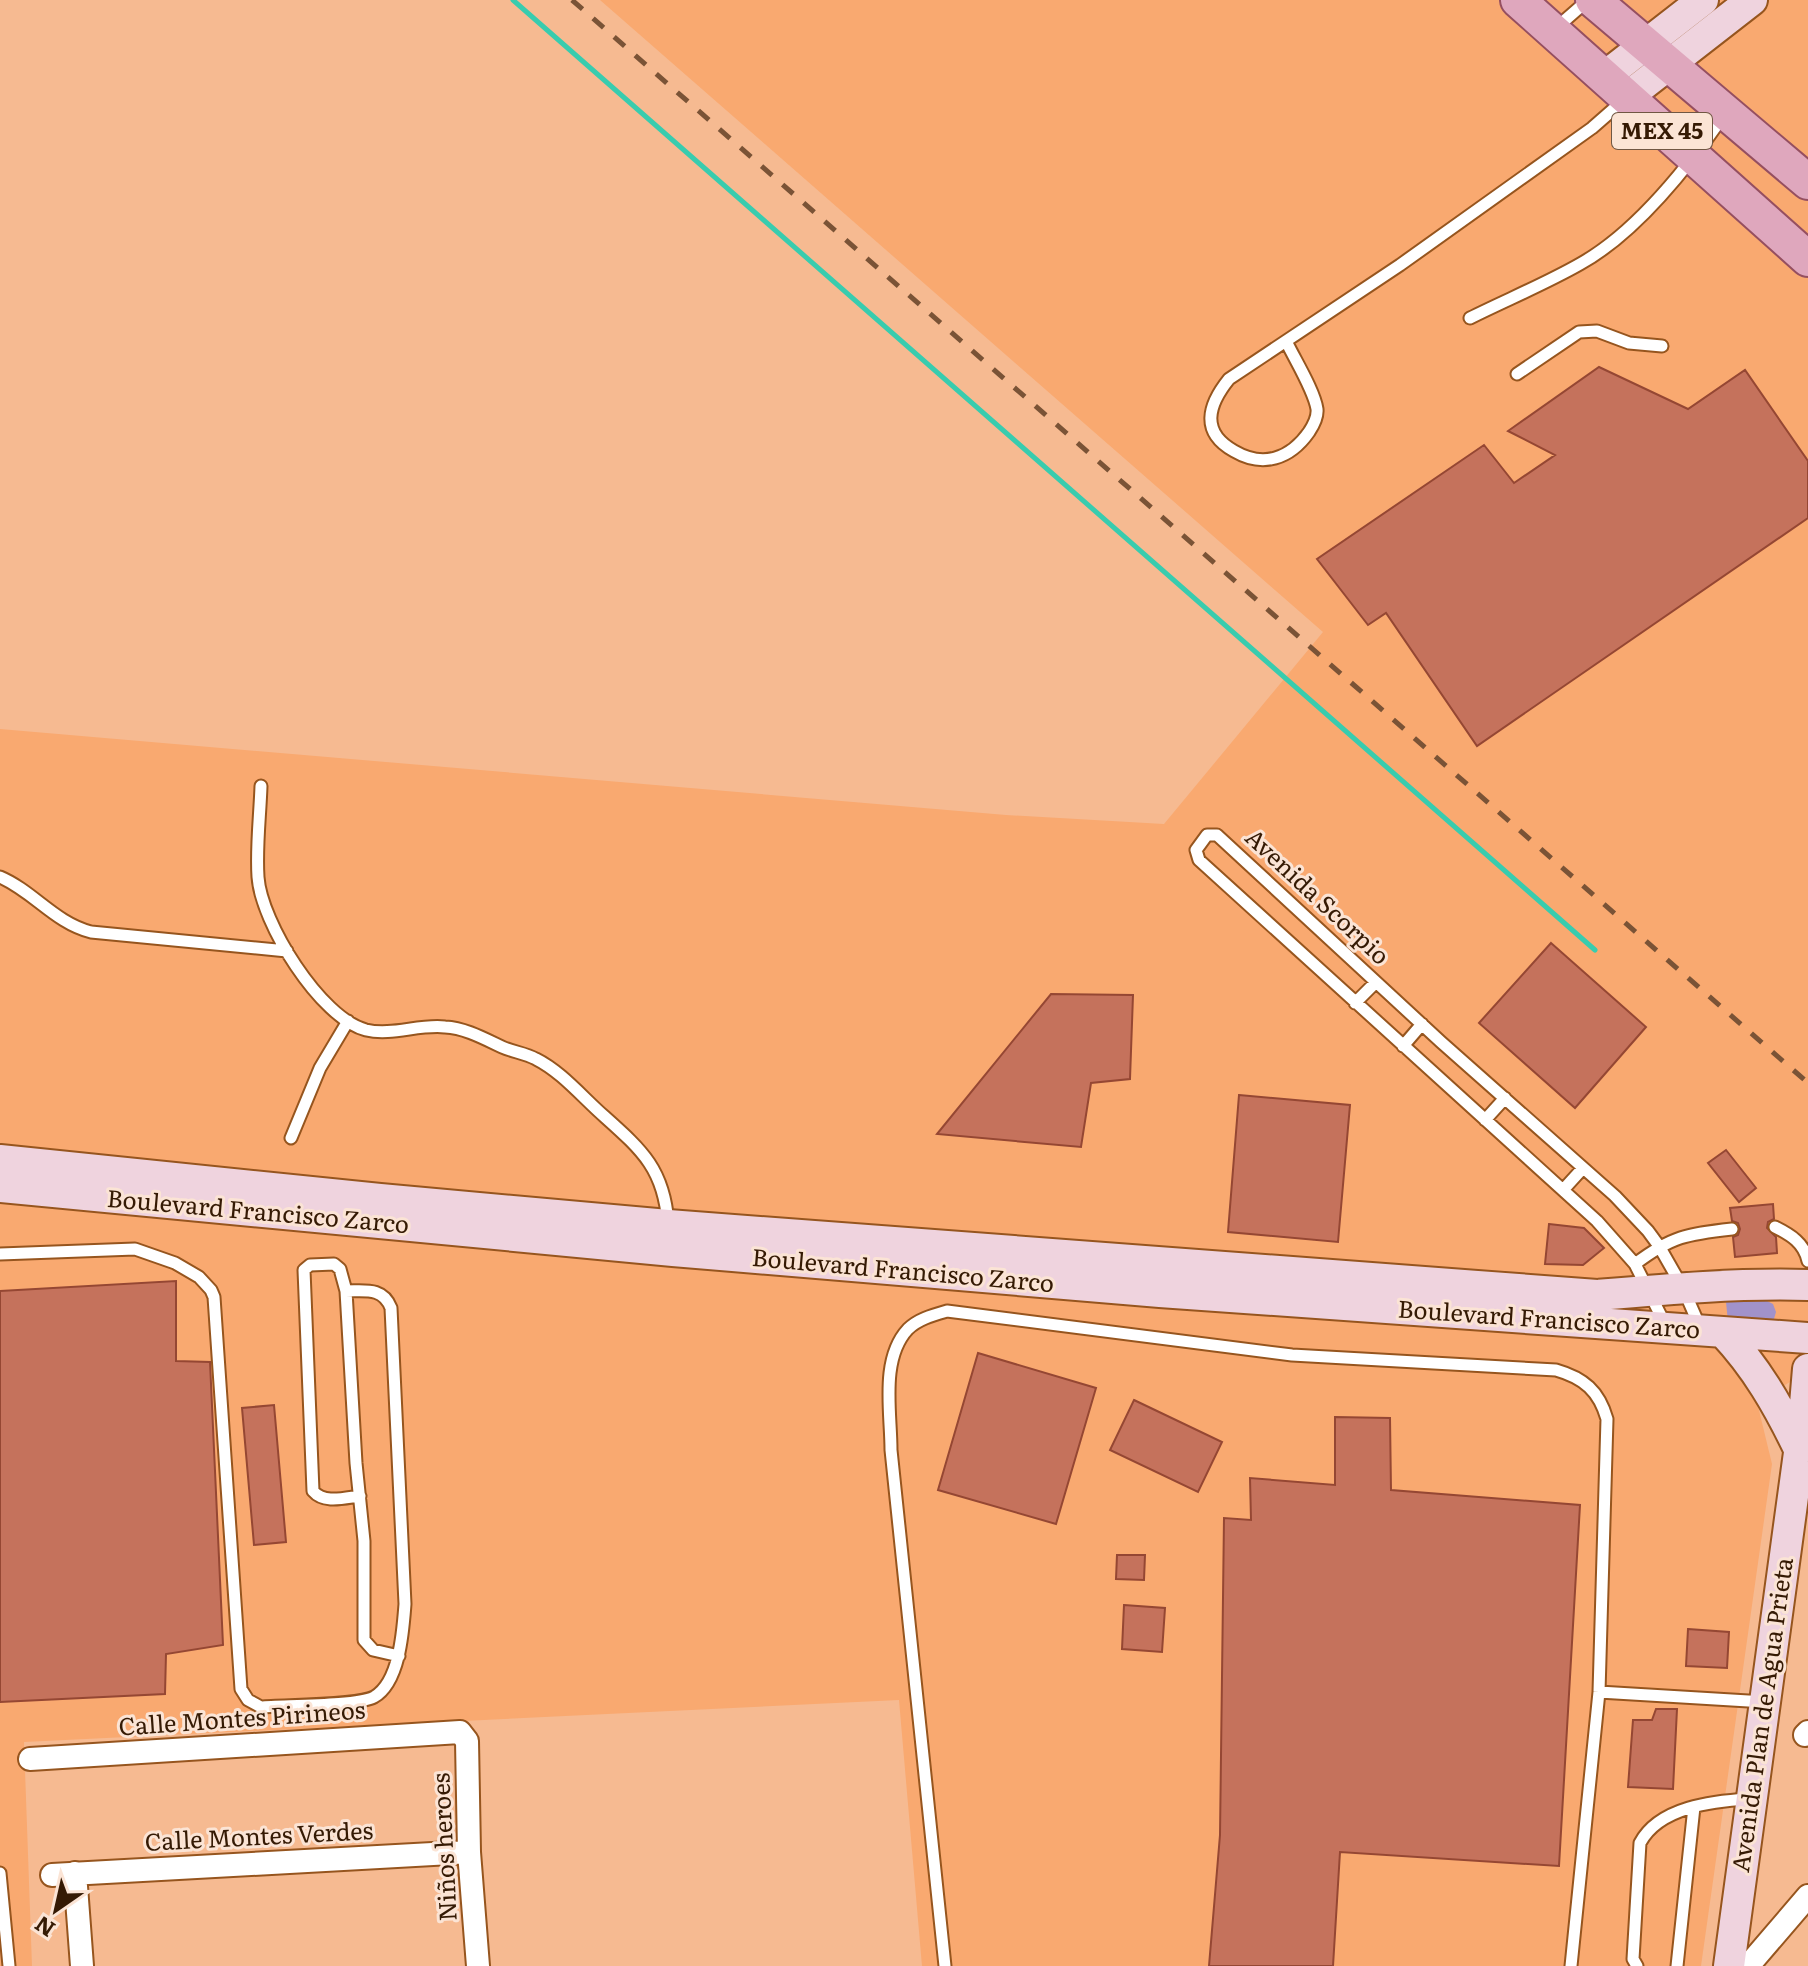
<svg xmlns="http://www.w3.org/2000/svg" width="1808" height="1966" font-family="Literata,serif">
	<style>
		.built { fill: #f9a970 }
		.green { fill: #a192ca }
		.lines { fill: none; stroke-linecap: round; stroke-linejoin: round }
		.stream { stroke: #38ccae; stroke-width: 5 }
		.building { fill: #c5725c; stroke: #954733; stroke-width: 2 }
		.lane-casing { stroke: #96551e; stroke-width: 15 }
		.street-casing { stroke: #96551e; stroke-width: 26 }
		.secondary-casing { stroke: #96551e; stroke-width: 34 }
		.primary-casing { stroke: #954f60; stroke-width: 38 }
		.lane { stroke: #fff; stroke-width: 11 }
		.street { stroke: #fff; stroke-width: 22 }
		.secondary { stroke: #efd3de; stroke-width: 30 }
		.primary { stroke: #dfa7bd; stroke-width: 34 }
		.rail { stroke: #7a5336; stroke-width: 5; stroke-dasharray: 14 14; stroke-linecap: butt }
		.labels { text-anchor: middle; stroke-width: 6; stroke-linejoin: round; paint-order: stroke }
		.shield { fill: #fbe4d5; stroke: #705743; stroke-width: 2 }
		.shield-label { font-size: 22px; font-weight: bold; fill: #351a04 }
		.street-label { font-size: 24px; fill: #351a04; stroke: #fbe4d5 }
	</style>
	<rect width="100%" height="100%" fill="#f6ba91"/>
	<!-- built -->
	<path class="built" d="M600,0H1808V1371L1757,1402L1772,1464L1701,1966H922L899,1700L24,1742L32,1966H0V729L1006,815L1164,824L1323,632Z"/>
	<!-- green -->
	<path class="green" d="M1761,1298L1773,1304L1776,1312L1773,1322H1728L1726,1302Z"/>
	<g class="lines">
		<!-- stream -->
		<path class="stream" d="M513,0L1595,950"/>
	</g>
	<!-- building -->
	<path class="building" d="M1599,367L1688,409L1745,370L1808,461V518L1477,746L1386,613L1368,625L1317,559L1484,445L1514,483L1555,455L1508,431Z
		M1551,943L1646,1027L1575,1108L1479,1023Z
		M1051,994L1133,995L1130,1079L1091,1083L1081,1147L937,1134Z
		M1239,1095L1350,1105L1338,1242L1228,1232Z
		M1726,1150L1756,1188L1739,1202L1708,1163Z
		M1773,1204L1774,1219L1768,1222L1767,1228L1776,1237L1777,1253L1735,1257L1733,1237L1738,1235L1740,1229L1738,1223L1732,1221L1730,1208Z
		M1549,1224L1584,1228L1604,1248L1583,1265L1545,1264Z
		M176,1281V1361L210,1362L223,1645L166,1654L165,1694L0,1702V1291Z
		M978,1353L1096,1388L1056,1524L938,1490Z
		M1134,1400L1222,1442L1198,1492L1110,1450Z
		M274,1405L286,1542L254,1545L242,1408Z
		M1335,1417L1390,1418L1391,1490L1580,1505L1559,1866L1340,1852L1333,1966H1209L1220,1835L1224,1518L1251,1520L1250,1478L1335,1485Z
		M1117,1555H1145L1144,1580L1116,1579Z
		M1124,1605L1165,1608L1162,1652L1122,1649Z
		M1688,1629L1729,1632L1727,1668L1686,1666Z
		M1656,1709H1677L1673,1789L1628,1787L1633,1720H1652Z"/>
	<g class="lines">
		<!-- lane casing -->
		<g class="lane-casing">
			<path id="lane" d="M1556,28L1588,0
				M1470,318C1506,300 1545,284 1580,264C1636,233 1688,167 1724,115
				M1286,341C1295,360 1314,390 1317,409C1318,418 1313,426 1309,432C1290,459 1263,468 1234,451C1200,432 1208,405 1229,379L1400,265L1592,128L1624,100
				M1517,374L1579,332L1597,331L1629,343L1662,346
				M261,786C260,816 256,847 258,877C261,922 320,1018 366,1030C392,1036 419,1024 445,1027C465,1028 483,1038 502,1047C513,1052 525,1053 536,1059C562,1072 583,1098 605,1117C643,1151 664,1170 668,1223
				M0,877C33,891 55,923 91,932L287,951
				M1355,1003L1376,982
				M1403,1046L1422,1024
				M1485,1120L1505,1098
				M291,1138L320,1068L348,1021
				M1563,1190L1583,1168
				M1775,1227C1791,1235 1804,1243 1808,1261
				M0,1254L135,1249L175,1263L199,1277L211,1290L214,1297L241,1689L248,1700L261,1707C284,1705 357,1706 374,1697C400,1682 403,1630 405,1604L391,1308C383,1287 365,1291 346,1291L356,1463L364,1541V1640L373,1650L399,1656
				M1635,1264C1672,1236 1687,1234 1732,1229
				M346,1291L340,1269L334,1264L310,1265L304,1270L313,1491C324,1504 344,1498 360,1496
				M1666,1326L1635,1264L1597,1221L1199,860L1196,850L1207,835H1217L1441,1042L1615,1196L1648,1231L1659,1246L1683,1288L1700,1327
				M1599,1692L1765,1702
				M0,1873L9,1966
				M945,1966L891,1450C891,1412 880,1359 908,1329C918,1319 933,1315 947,1311L1292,1355L1556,1370C1584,1378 1599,1391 1607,1419L1599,1692L1571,1966
				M1637,1966L1633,1959L1640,1843C1659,1807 1713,1801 1749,1799
				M1677,1966L1694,1807"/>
		</g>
		<!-- street casing -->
		<g class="street-casing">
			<path id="street" d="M1805,1735L1808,1732
				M30,1759L460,1732L467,1741L469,1852L478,1966
				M75,1873L82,1966
				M52,1875L469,1852
				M1748,1966L1808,1896"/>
		</g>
		<!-- secondary casing -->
		<g class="secondary-casing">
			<path id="secondary" d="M1604,77L1703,0
				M1626,98L1752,0
				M0,1160L380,1199L668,1225L1597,1295C1668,1289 1738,1283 1808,1285
				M0,1187L673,1251L1160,1292L1808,1338
				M1723,1332C1756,1367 1778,1405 1799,1449
				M1729,1966L1804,1416L1808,1369"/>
		</g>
		<!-- primary casing -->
		<g class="primary-casing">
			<path id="primary" d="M1518,0L1808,259
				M1593,0L1808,182"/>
		</g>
		<!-- lane -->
		<use href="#lane" class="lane"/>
		<!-- street -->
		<use href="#street" class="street"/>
		<!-- secondary -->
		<use href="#secondary" class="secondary"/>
		<!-- primary -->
		<use href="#primary" class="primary"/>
		<!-- rail -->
		<path class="rail" d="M572,0L1808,1083"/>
	</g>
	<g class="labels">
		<!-- shield labels -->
		<rect class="shield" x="1612" y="113" width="100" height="36" rx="6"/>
		<g class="shield-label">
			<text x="1662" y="139">MEX 45</text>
		</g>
		<!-- street labels -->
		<g class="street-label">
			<text transform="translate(1317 897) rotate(43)" y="8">Avenida Scorpio</text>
			<text transform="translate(258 1212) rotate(5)" y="8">Boulevard Francisco Zarco</text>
			<text transform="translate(903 1271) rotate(5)" y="8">Boulevard Francisco Zarco</text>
			<text transform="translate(1549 1320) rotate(4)" y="8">Boulevard Francisco Zarco</text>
			<text transform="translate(1763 1715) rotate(-82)" y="8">Avenida Plan de Agua Prieta</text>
			<text transform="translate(242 1719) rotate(-4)" y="8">Calle Montes Pirineos</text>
			<text transform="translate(259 1837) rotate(-3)" y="8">Calle Montes Verdes</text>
			<text transform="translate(445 1847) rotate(-93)" y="8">Niños heroes</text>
		</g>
	</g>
	<!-- north arrow -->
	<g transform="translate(56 1910) rotate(214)" stroke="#fbe4d5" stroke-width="6" paint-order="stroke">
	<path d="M0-6L14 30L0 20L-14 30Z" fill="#351a04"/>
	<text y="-12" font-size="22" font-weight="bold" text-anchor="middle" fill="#351a04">N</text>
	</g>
</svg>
